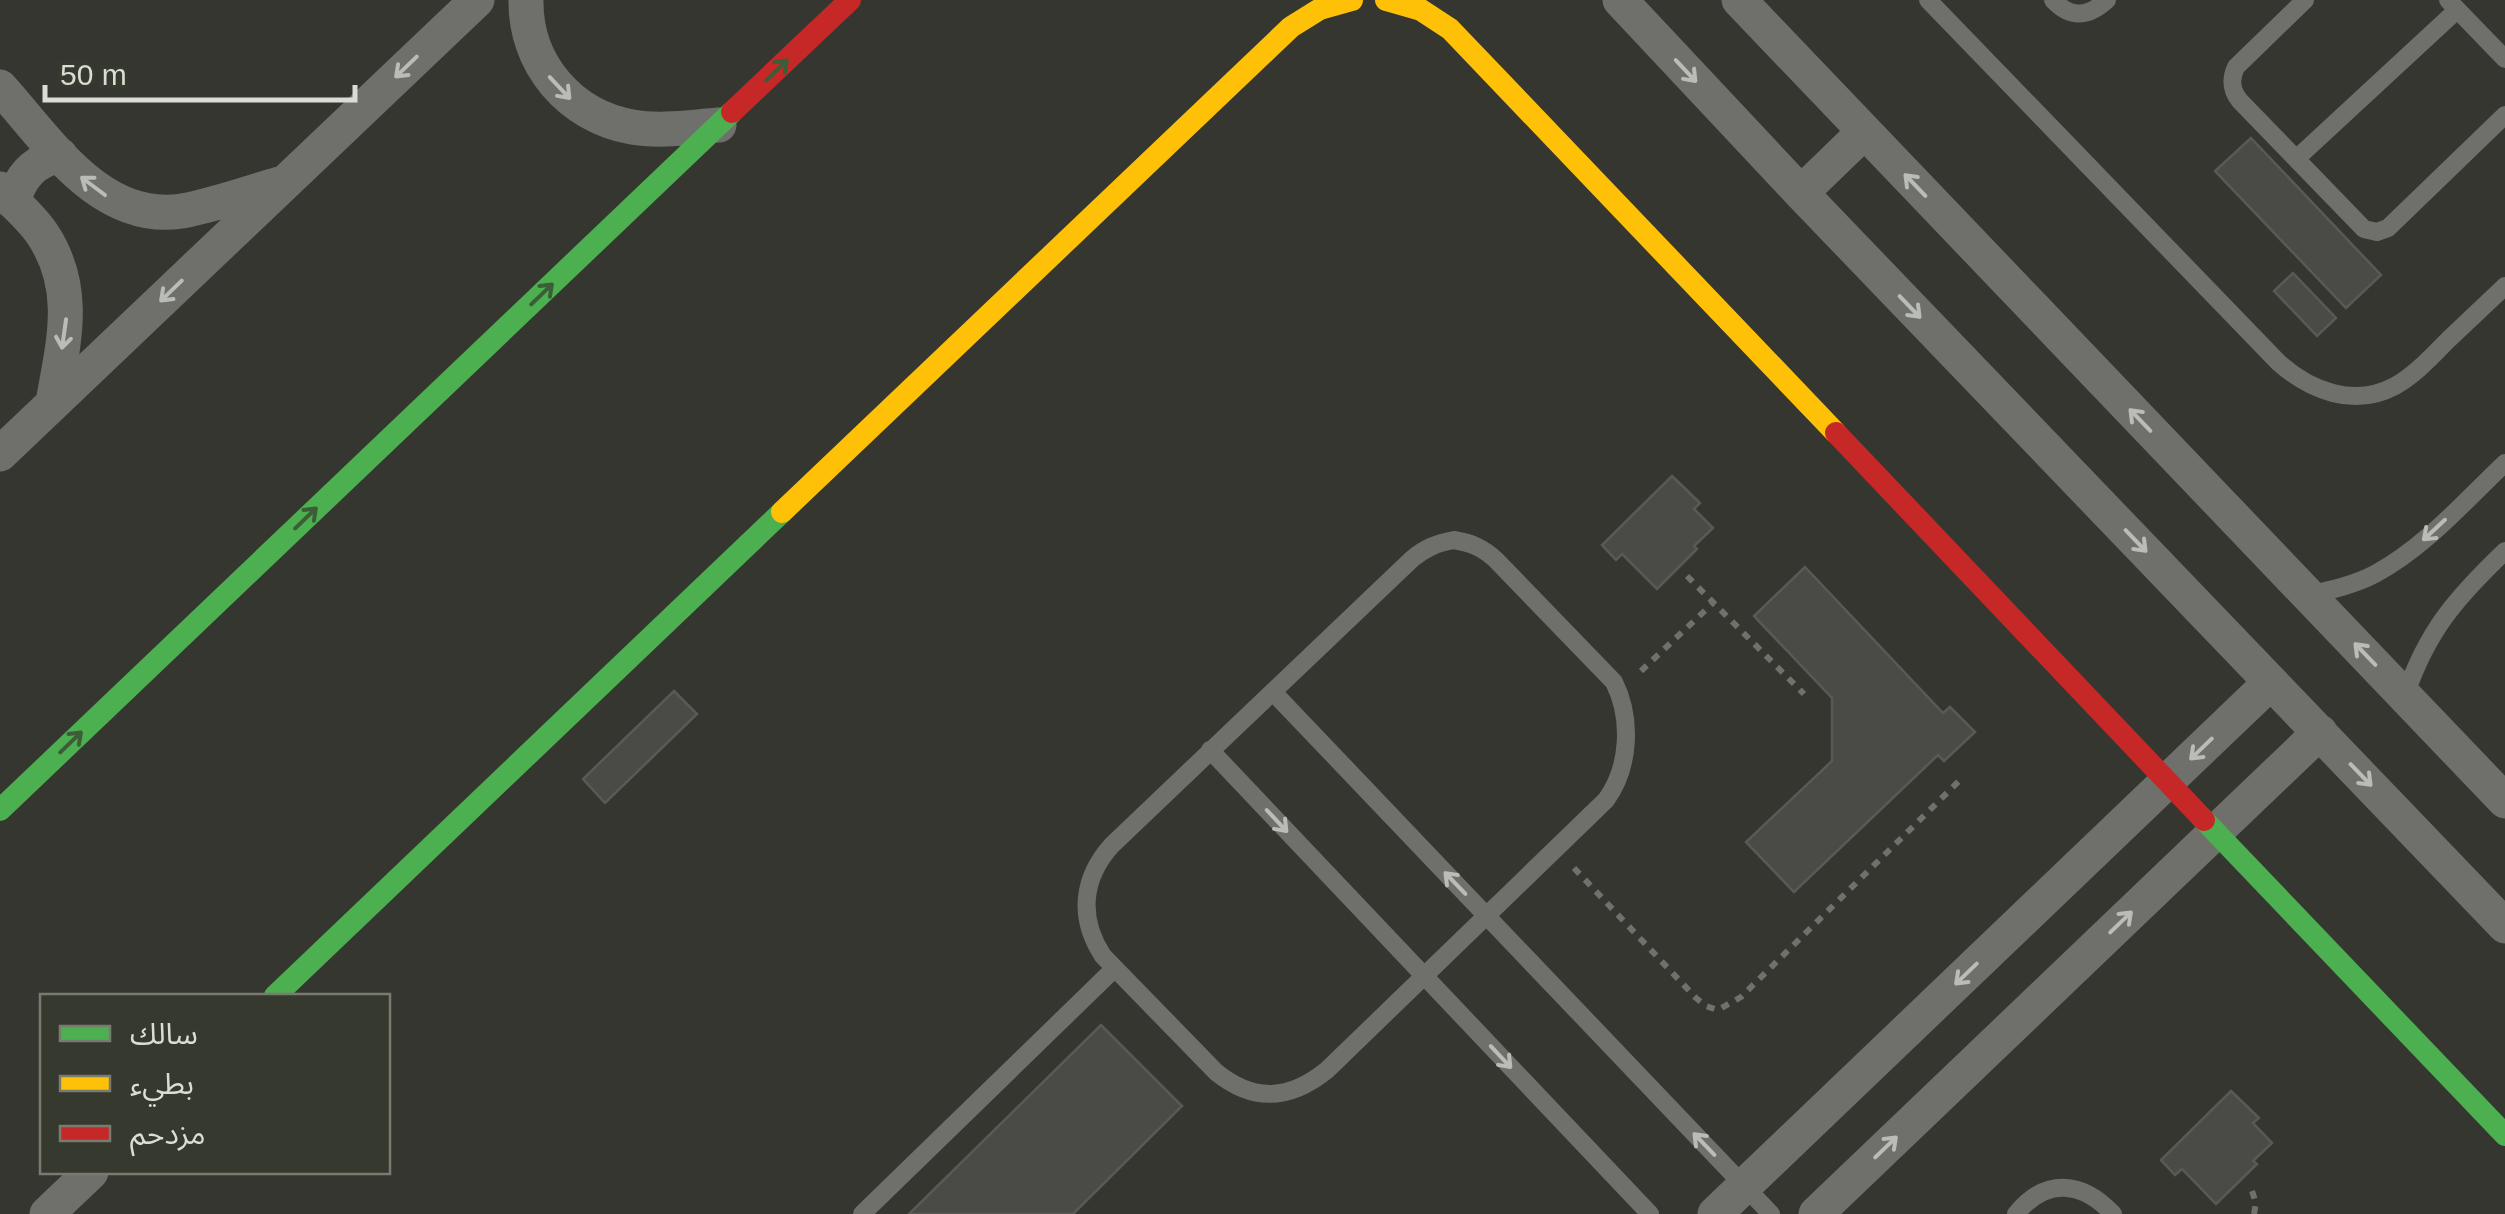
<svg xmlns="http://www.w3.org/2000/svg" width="2505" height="1214" font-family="Arial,'Noto Sans Arabic',sans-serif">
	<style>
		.building { fill: #4a4b46; stroke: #595a55; stroke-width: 2.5 }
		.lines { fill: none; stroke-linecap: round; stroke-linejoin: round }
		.path { stroke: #70706d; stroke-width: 6; stroke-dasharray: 8 8; stroke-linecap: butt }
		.lane { stroke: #6f706c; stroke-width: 18 }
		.street { stroke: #6f706c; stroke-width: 35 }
		.fast { stroke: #4caf50; stroke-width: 22 }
		.slow { stroke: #ffc107; stroke-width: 22 }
		.jam { stroke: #c62828; stroke-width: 22 }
		.oneway { stroke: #babcb6 }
		.oneway2 { stroke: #3d5c38 }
	</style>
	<rect width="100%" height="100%" fill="#353630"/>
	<!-- building -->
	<path class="building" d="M2251,138L2381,275L2346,308L2215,171Z
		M2293,273L2336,318L2317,336L2274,291Z
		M1672,476L1700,503L1694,509L1713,528L1694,546L1697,549L1657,589L1622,554L1616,560L1602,545Z
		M1805,567L1943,713L1950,707L1975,732L1944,761L1938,755L1794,892L1746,842L1832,761V698L1754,616Z
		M674,691L697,714L605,803L583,779Z
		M1101,1025L1182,1106L1073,1214H909Z
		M2231,1091L2259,1118L2253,1123L2272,1143L2253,1161L2257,1164L2216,1204L2182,1169L2175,1175L2161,1160Z"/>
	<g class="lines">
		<!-- path -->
		<path class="path" d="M1687,576L1804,694
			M1641,671L1713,603
			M1574,868L1696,998L1706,1006L1718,1010L1741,997L1959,781
			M2252,1191L2256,1203L2254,1214"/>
		<!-- lane -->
		<path class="lane" d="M1928,0L2279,363C2311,391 2354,408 2395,386C2415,375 2432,356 2448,340C2467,322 2486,304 2505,286
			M2053,0C2071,19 2088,17 2107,0
			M2305,0L2236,67C2230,80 2231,90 2240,101L2364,229L2377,232L2388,228L2505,115
			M2448,0L2505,59
			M2296,159L2457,10
			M1454,540C1472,543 1483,548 1496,560L1614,682C1632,718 1630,767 1606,800L1327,1070C1290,1100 1254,1103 1216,1072L1103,956C1078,918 1082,878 1112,845L1412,559C1425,548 1437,543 1454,540Z
			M2308,595C2331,590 2354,585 2375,574C2425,547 2464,502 2505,463
			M1273,692L1771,1214
			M2405,696C2427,631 2456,598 2505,551
			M1210,750L1650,1214
			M862,1214L1114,969
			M2016,1214C2046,1177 2082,1181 2113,1214"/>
		<!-- street -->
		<path class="street" d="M526,0C525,64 570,116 632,127C660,132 691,127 719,125
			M1620,0L1801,193L2505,926
			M1739,0L2505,801
			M0,87C48,140 100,224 182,211C215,205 248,193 279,184
			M0,189C15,204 31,217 43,235C79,290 63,344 53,403
			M1801,193L1864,132
			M13,202C20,176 34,161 60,155
			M0,454L477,0
			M47,1214L91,1172
			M1715,1214L2271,682
			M1816,1214L2320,732"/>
		<!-- fast -->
		<path class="fast" d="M0,810L732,112
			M2204,820L2505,1135
			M275,996L782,512"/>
		<!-- slow -->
		<path class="slow" d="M1386,0L1421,10L1450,29L1836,433
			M782,512L1291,27L1320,9L1352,0"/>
		<!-- jam -->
		<path class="jam" d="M732,112L850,0
			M1836,433L2204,820"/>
	</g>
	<!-- one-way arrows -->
	<defs><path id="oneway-shaft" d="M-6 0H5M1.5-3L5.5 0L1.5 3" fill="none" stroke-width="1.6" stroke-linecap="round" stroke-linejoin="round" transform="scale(2.5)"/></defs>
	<g class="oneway">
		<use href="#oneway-shaft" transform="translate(406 67) rotate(136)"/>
		<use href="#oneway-shaft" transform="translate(1686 71) rotate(47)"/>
		<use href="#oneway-shaft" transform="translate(560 88) rotate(47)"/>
		<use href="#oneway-shaft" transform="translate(1915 185) rotate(-134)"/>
		<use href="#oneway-shaft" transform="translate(93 186) rotate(-143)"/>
		<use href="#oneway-shaft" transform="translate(171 291) rotate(136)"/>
		<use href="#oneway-shaft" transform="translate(1910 307) rotate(46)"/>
		<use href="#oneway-shaft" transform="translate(64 334) rotate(98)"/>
		<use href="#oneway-shaft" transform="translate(2140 420) rotate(-134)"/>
		<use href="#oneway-shaft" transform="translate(2434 530) rotate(137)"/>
		<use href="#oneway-shaft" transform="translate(2136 541) rotate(46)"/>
		<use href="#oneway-shaft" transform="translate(2365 654) rotate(-134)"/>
		<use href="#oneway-shaft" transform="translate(2201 749) rotate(136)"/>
		<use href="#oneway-shaft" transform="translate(2361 775) rotate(46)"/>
		<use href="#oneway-shaft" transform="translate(1277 821) rotate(47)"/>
		<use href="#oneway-shaft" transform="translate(1455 883) rotate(-134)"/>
		<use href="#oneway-shaft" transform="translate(2121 922) rotate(-44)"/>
		<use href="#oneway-shaft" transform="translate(1966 974) rotate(136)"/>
		<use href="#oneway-shaft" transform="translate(1501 1057) rotate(47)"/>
		<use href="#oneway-shaft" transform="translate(1704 1144) rotate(-134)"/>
		<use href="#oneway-shaft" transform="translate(1886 1147) rotate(-44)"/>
	</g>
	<g class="oneway2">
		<use href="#oneway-shaft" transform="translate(777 70) rotate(-44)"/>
		<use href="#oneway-shaft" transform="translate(542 294) rotate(-44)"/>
		<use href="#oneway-shaft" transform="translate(306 518) rotate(-44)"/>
		<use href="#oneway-shaft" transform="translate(71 742) rotate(-44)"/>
	</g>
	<!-- legend -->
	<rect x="40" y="994" width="350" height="180" fill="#36392d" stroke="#787b70" stroke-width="2.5"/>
	<rect x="60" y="1026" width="50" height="15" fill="#4caf50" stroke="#787b70" stroke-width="2.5"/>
	<text x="130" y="1044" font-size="30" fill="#daddd5">سالك</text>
	<rect x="60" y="1076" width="50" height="15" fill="#ffc107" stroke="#787b70" stroke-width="2.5"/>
	<text x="130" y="1094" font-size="30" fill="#daddd5">بطيء</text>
	<rect x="60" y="1126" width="50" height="15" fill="#c62828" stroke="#787b70" stroke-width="2.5"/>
	<text x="130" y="1144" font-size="30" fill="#daddd5">مزدحم</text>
	<!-- scale -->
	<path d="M45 85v15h310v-15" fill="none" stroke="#daddd5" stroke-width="5"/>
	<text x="60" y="85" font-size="30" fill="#daddd5" stroke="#36392d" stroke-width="8" paint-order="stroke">50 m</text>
</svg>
